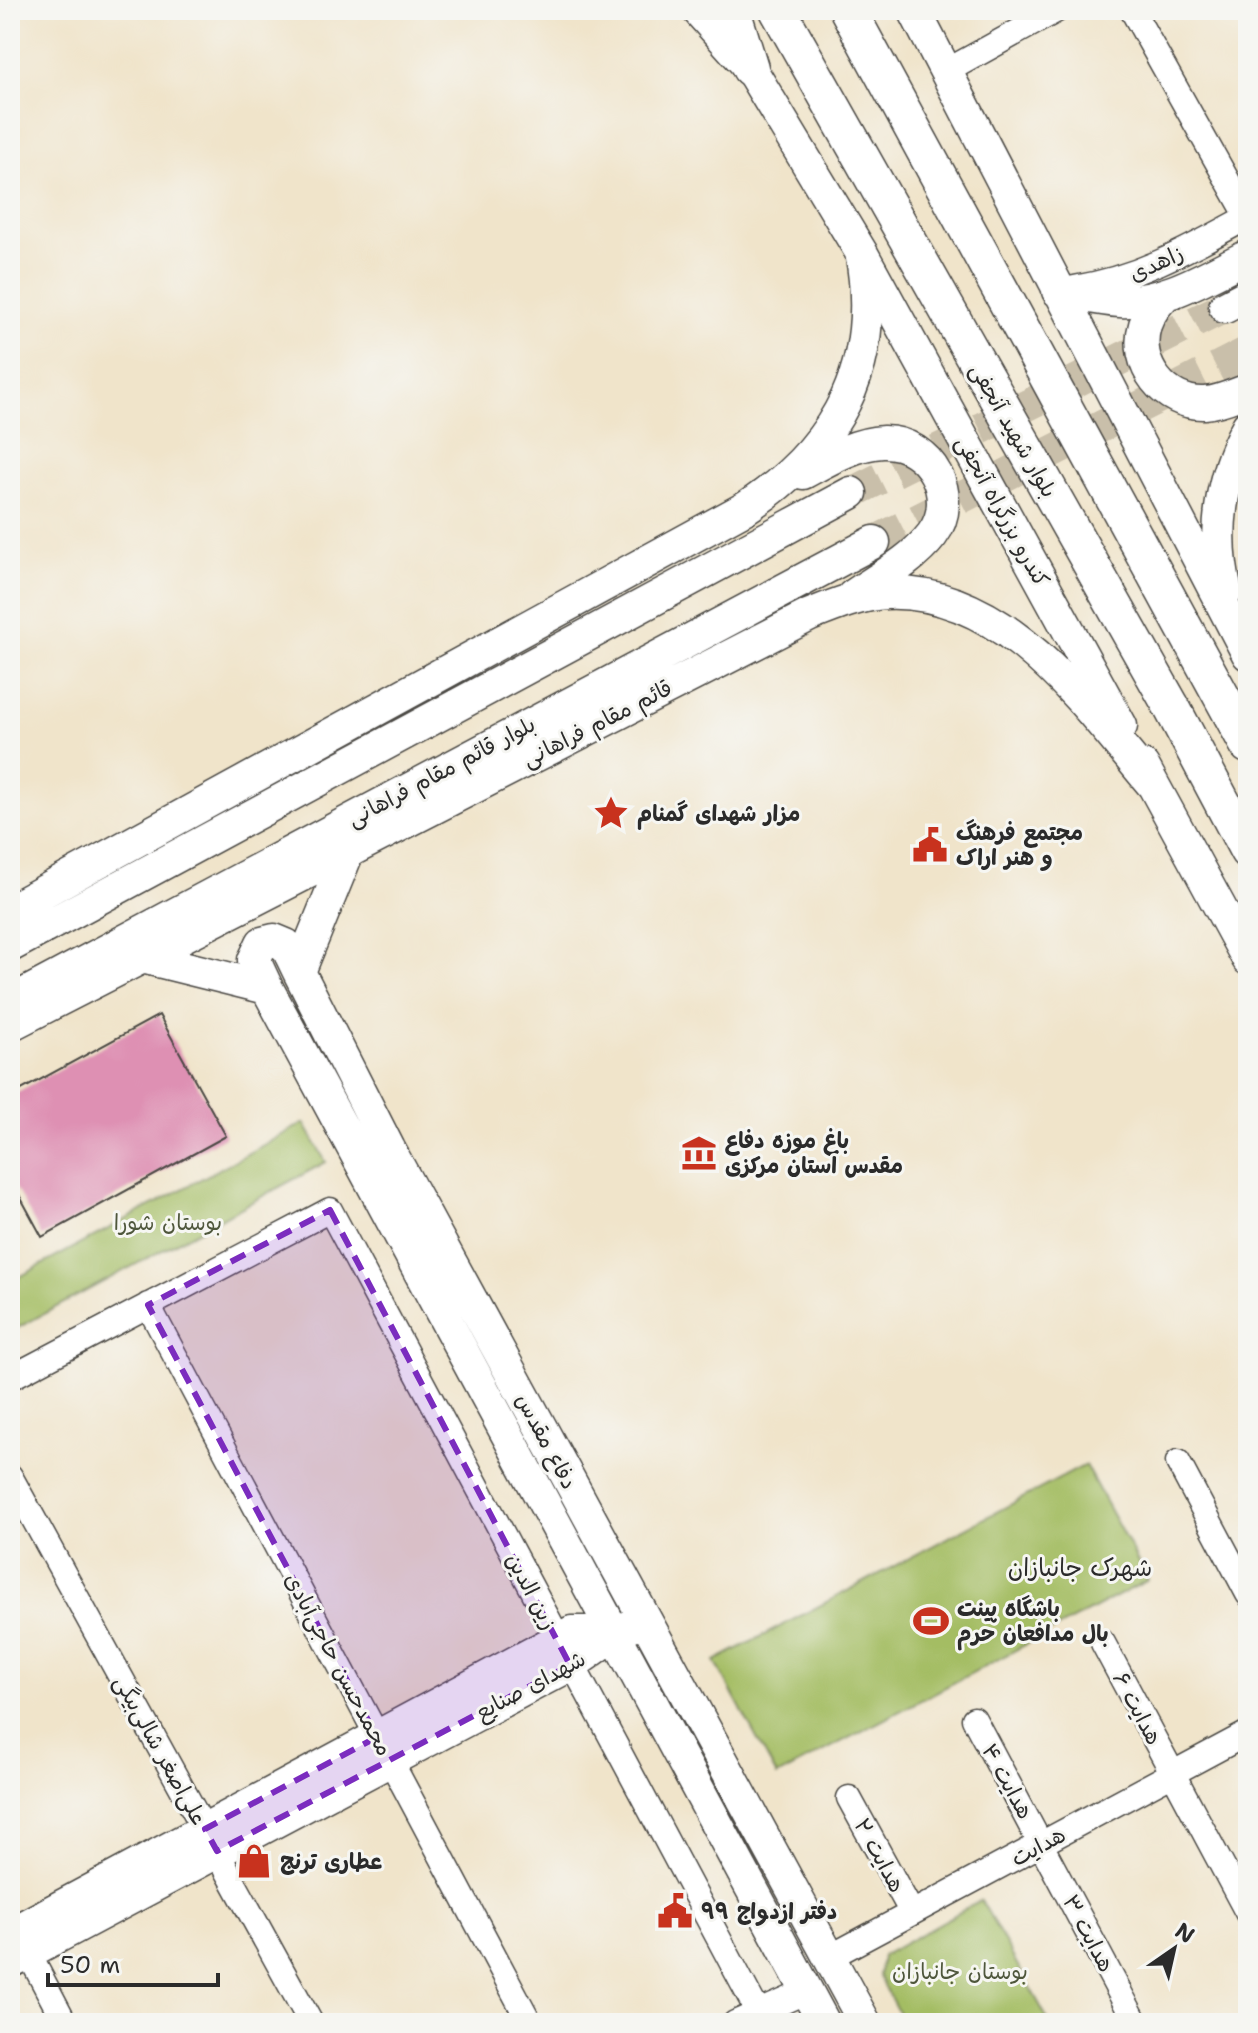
<svg xmlns="http://www.w3.org/2000/svg" width="1258" height="2033" font-family="'Shantell Sans','Playpen Sans Arabic',sans-serif">
	<style>
		.green { fill: #a4bd64; stroke: #687448; stroke-width: 2 }
		.building { fill: #de90b3 }
		.lines { fill: none; stroke-linecap: round; stroke-linejoin: round }
		.secondary-tunnel { stroke: #c9bfaa; stroke-width: 32; stroke-dasharray: 32 16; stroke-linecap: butt }
		.street-casing { stroke: #494743; stroke-width: 27 }
		.secondary-casing { stroke: #494743; stroke-width: 35 }
		.primary-casing { stroke: #494743; stroke-width: 39 }
		.street { stroke: #fff; stroke-width: 24 }
		.secondary { stroke: #fff; stroke-width: 32 }
		.primary { stroke: #fff; stroke-width: 36 }
		.marked { fill: #7b2cbf; fill-opacity: 0.2; stroke: #7b2cbf; stroke-width: 6; stroke-dasharray: 16 10; stroke-linejoin: round }
		.labels { text-anchor: middle; stroke-width: 6; stroke-linejoin: round; paint-order: stroke }
		.street-label { font-size: 22px; fill: #2b2b2b; stroke: #f6f6f2 }
		.poi-label { font-size: 22px; font-weight: bold; fill: #2b2b2b; stroke: #f6f6f2; text-anchor: start }
		.park-label { font-size: 22px; fill: #4f573c; stroke: #f6f6f2 }
		.neighbourhood-label { font-size: 24px; fill: #2b2b2b; stroke: #f6f6f2 }
	</style>
	<rect width="100%" height="100%" fill="#f6f6f2"/>
	<filter id="ink" filterUnits="userSpaceOnUse"><feTurbulence type="fractalNoise" baseFrequency=".0125" numOctaves="2"/><feDisplacementMap in="SourceGraphic" scale="16" xChannelSelector="R" yChannelSelector="G"/><feConvolveMatrix kernelMatrix="1 2 1 2 8 2 1 2 1" color-interpolation-filters="sRGB"/></filter>
	<filter id="wash" filterUnits="userSpaceOnUse"><feTurbulence type="fractalNoise" baseFrequency=".006" numOctaves="4" result="noise"/><feDisplacementMap in="SourceGraphic" scale="32" xChannelSelector="R" yChannelSelector="G"/><feGaussianBlur stdDeviation="1.8" result="paint"/><feColorMatrix in="noise" values="0 0 0 0 0 0 0 0 0 0 0 0 0 0 0 0 0 1.4 0 .05"/><feComposite in="paint" operator="in"/></filter>
	<g filter="url(#wash)">
		<rect width="100%" height="100%" fill="#f0e4ca"/>
		<!-- green -->
		<path class="green" d="M304,1123L326,1162L10,1332V1282Z
			M1085,1465L1148,1580L777,1776L715,1661Z
			M981,1900L1050,2023H904L879,1976L882,1956Z"/>
		<g id="blocks">
			<!-- building -->
			<path class="building" d="M159,1015L226,1136L42,1237L10,1178V1096Z"/>
		</g>
	</g>
	<g filter="url(#ink)">
		<use href="#blocks" fill-opacity="0" stroke="#494743" stroke-width="2"/>
		<g class="lines">
			<!-- secondary-tunnel -->
			<path class="secondary-tunnel" d="M851,493L1225,307
				M874,542L1248,352"/>
			<!-- street casing -->
			<g class="street-casing">
				<path id="street" d="M1132,10L1248,217
					M945,72L1057,10
					M1074,288C1139,278 1191,248 1248,217
					M148,1305L530,2023
					M10,1378L330,1210L759,2014
					M1178,1462L1248,1594
					M10,1476L311,2023
					M1103,1643L1248,1914
					M974,1719L1136,2023
					M849,1798L912,1913
					M21,1939L65,2023
					M828,1958L1248,1733
					M735,2023L807,1991"/>
			</g>
			<!-- secondary casing -->
			<g class="secondary-casing">
				<path id="secondary" d="M698,10L750,68L861,252L1121,726
					M914,10L1248,654
					M1058,291C1078,294 1099,300 1120,301C1164,304 1210,274 1248,256
					M1166,294C1157,303 1149,313 1145,325C1133,364 1165,405 1205,403C1220,402 1234,395 1248,390
					M1225,307L1248,295
					M803,473C827,460 855,443 883,442C931,441 960,498 932,535C912,561 879,578 853,596
					M1226,592C1212,535 1220,477 1248,426
					M1143,766L1248,959
					M349,849L299,972L389,1149L865,2023
					M10,910L747,507C839,446 882,363 861,252
					M10,946L851,493
					M138,956L267,988L824,2023
					M267,988L254,960L262,943L274,940L286,945L299,972
					M10,1002L874,542
					M10,1025L810,615C835,605 859,595 886,593C1006,588 1085,705 1153,785
					M10,1934L572,1632H614
					M10,1962L570,1665C592,1653 609,1635 632,1625"/>
			</g>
			<!-- primary casing -->
			<g class="primary-casing">
				<path id="primary" d="M732,10L750,68
					M778,10L1170,704L1248,851
					M848,10L1248,745"/>
			</g>
			<!-- street -->
			<use href="#street" class="street"/>
			<!-- secondary -->
			<use href="#secondary" class="secondary"/>
			<!-- primary -->
			<use href="#primary" class="primary"/>
		</g>
	</g>
	<!-- marked area -->
	<path class="marked" d="M330,1210L570,1665L217,1851L205,1829L377,1737L148,1305Z"/>
	<!-- icons -->
	<defs>
		<g id="sight-bare" transform="scale(2.76)"><path d="M0-6L1.8-2.2L6-1.7L2.9 1.2L3.7 5.4L0 3.3L-3.7 5.4L-2.9 1.2L-6-1.7L-1.8-2.2Z" fill="#c8321e" stroke="#f6f6f2" stroke-width="2.5" paint-order="stroke"/></g>
		<g id="civic-bare" transform="scale(2.76)"><path d="M-.6-6.5H3V-4.5H.6V-3L4-1V1h2V6H-6V1h2V-1L-.6-3ZM-1.2 2.5V6h2.4V2.5Z" fill="#c8321e" stroke="#f6f6f2" stroke-width="2.5" paint-order="stroke"/></g>
		<g id="museum-bare" transform="scale(2.76)"><path d="M0-6L6-3V-2H-6V-3ZM-5-1h2V3h-2ZM-1-1h2V3h-2ZM3-1h2V3H3ZM-6 4H6V6H-6Z" fill="#c8321e" stroke="#f6f6f2" stroke-width="2.5" paint-order="stroke"/></g>
		<g id="stadium-bare" transform="scale(2.76)"><path d="M0-5a6.5 5 0 1 0 0 10a6.5 5 0 1 0 0-10ZM-3.5-1.8h7v3.6h-7Z" fill="#c8321e" stroke="#f6f6f2" stroke-width="2.5" paint-order="stroke"/></g>
		<g id="shop-bare" transform="scale(2.76)"><path d="M-5-2.5h2.3a2.7 3.5 0 0 1 5.4 0H5L5.5 6h-11ZM-1.5-2.5h3a1.5 2.3 0 0 0-3 0Z" fill="#c8321e" stroke="#f6f6f2" stroke-width="2.5" paint-order="stroke"/></g>
	</defs>
	<g fill-rule="evenodd">
		<use href="#sight-bare" x="611" y="813"/>
		<use href="#civic-bare" x="930" y="845"/>
		<use href="#museum-bare" x="699" y="1153"/>
		<use href="#stadium-bare" x="931" y="1621"/>
		<use href="#shop-bare" x="254" y="1861"/>
		<use href="#civic-bare" x="675" y="1911"/>
	</g>
	<g class="labels">
		<!-- street labels -->
		<g class="street-label">
			<text transform="translate(1156 263) rotate(-25)" y="8">زاهدی</text>
			<text transform="translate(1014 430) rotate(60)" y="8">بلوار شهید آنجفی</text>
			<text transform="translate(1003 511) rotate(61)" y="8">کندرو بزرگراه آنجفی</text>
			<text transform="translate(597 723) rotate(-27)" y="8">قائم مقام فراهانی</text>
			<text transform="translate(441 771) rotate(-28)" y="8">بلوار قائم مقام فراهانی</text>
			<text transform="translate(547 1441) rotate(62)" y="8">دفاع مقدس</text>
			<text transform="translate(532 1591) rotate(62)" y="8">زین الدین</text>
			<text transform="translate(339 1664) rotate(62)" y="8">محمدحسن حاجی‌آبادی</text>
			<text transform="translate(530 1685) rotate(-28)" y="8">شهدای صنایع</text>
			<text transform="translate(1138 1708) rotate(62)" y="8">هدایت ۶</text>
			<text transform="translate(161 1750) rotate(61)" y="8">علی‌اصغر شالی‌بیگی</text>
			<text transform="translate(1008 1781) rotate(61)" y="8">هدایت ۴</text>
			<text transform="translate(1038 1846) rotate(-28)" y="8">هدایت</text>
			<text transform="translate(880 1855) rotate(61)" y="8">هدایت ۲</text>
			<text transform="translate(1089 1933) rotate(62)" y="8">هدایت ۳</text>
		</g>
		<!-- poi labels -->
		<g class="poi-label">
			<text x="637" y="821">مزار شهدای گمنام</text>
			<text x="956" y="840">مجتمع فرهنگ<tspan x="956" dy="25">و هنر اراک</tspan></text>
			<text x="725" y="1148">باغ موزه دفاع<tspan x="725" dy="25">مقدس استان مرکزی</tspan></text>
			<text x="957" y="1616">باشگاه پینت<tspan x="957" dy="25">بال مدافعان حرم</tspan></text>
			<text x="280" y="1869">عطاری ترنج</text>
			<text x="701" y="1919">دفتر ازدواج ۹۹</text>
		</g>
		<!-- park labels -->
		<g class="park-label">
			<text x="168" y="1230">بوستان شورا</text>
			<text x="960" y="1979">بوستان جانبازان</text>
		</g>
		<!-- neighbourhood labels -->
		<g class="neighbourhood-label">
			<text x="1080" y="1576">شهرک جانبازان</text>
		</g>
	</g>
	<!-- margin -->
	<rect width="1258" height="2033" fill="none" stroke="#f6f6f2" stroke-width="40"/>
	<!-- north arrow -->
	<g transform="translate(1174 1949) rotate(34)" stroke="#f6f6f2" stroke-width="6" paint-order="stroke">
	<path d="M0-6L14 30L0 20L-14 30Z" fill="#2b2b2b"/>
	<text y="-12" font-size="22" font-weight="bold" text-anchor="middle" fill="#2b2b2b">N</text>
	</g>
	<!-- scale -->
	<path d="M48 1973v12h170v-12" fill="none" stroke="#2b2b2b" stroke-width="4"/>
	<text x="60" y="1973" font-size="24" fill="#2b2b2b" stroke="#f6f6f2" stroke-width="6" paint-order="stroke">50 m</text>
</svg>
